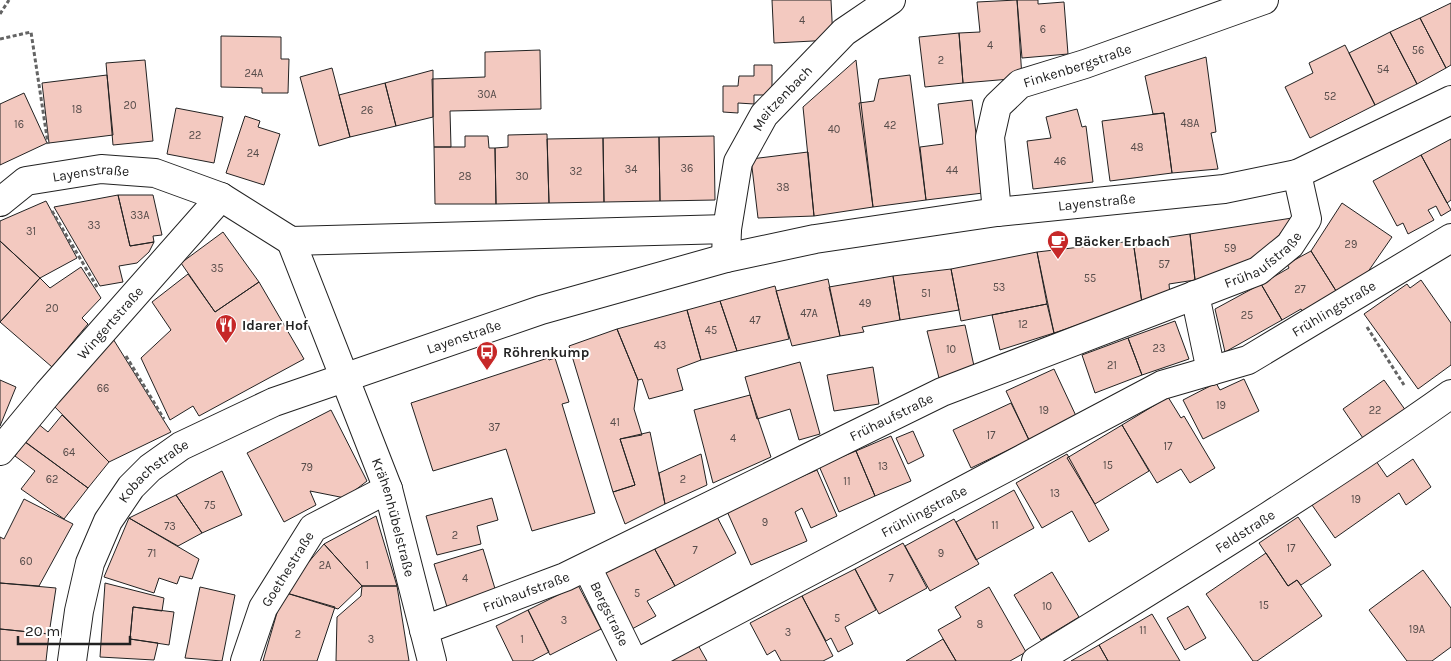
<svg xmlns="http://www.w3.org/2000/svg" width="1451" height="661" font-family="Karla,sans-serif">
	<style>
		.building { fill: #f3c9c0; stroke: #222 }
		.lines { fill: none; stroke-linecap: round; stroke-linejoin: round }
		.minor-casing { stroke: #222; stroke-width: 30 }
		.tertiary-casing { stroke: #222; stroke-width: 30 }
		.path { stroke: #646464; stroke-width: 3; stroke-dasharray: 4 2.5; stroke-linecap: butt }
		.minor { stroke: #fff; stroke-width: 28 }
		.tertiary { stroke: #fff; stroke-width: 28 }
		.labels { text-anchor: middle; stroke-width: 4; stroke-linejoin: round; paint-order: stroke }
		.number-label { font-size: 11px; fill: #564c4a }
		.street-label { font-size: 14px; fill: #222; stroke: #fff }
		.poi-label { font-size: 14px; font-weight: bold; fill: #222; stroke: #fff; text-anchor: start }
	</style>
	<rect width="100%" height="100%" fill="#fff"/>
	<!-- building -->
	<path class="building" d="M772,0H831L833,40L774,43Z
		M1017,0L1022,78L963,83L959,33L980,32L977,2Z
		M1017,0H1038V4L1064,2L1068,54L1022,58Z
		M1451,3V65L1446,68L1420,18Z
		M1420,18L1446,68L1417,84L1390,32Z
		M1390,32L1417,84L1375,105L1349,53Z
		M959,33L963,83L925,87L919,37Z
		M221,36L281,37V59H289L288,93H262V88L221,87Z
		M1345,45L1375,105L1310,138L1285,87L1313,73L1309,63Z
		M540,50L541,109L450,111L451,147H434L432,79L485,77V52Z
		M1206,57L1216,132L1211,133L1218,169L1172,173L1164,113L1153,114L1145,76Z
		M145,60L153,141L113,145L106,63Z
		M856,60L873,207L814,216L803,107Z
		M754,65H772V95H754V104L738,103V113L723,112V86H738L739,76H754Z
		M332,68L350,137L319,146L300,77Z
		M433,70V117L396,126L385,83Z
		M107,75L113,135L49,143L42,83Z
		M910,75L926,200L873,207L859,103L874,101L879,79Z
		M385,83L396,126L350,137L339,95Z
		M24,93L47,143L0,165V104Z
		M972,100L983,193L926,200L920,147L943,144L938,104Z
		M176,108L223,117L214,163L167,154Z
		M1077,109L1082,127L1086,126L1093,182L1033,189L1027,141L1051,138L1046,117Z
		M1164,113L1172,173L1110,181L1102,121Z
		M245,116L260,121L258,127L280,134L264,185L226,173Z
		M547,134L549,203L496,204L495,148L508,147V135Z
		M465,136H488L489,148H495L496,204H435L434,147H465Z
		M714,136L715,200L660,201L659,137Z
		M659,137L660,201L604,202L603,138Z
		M603,138L604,202L549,203L547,139Z
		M1451,139V200L1447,203L1421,155Z
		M808,152L814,216L758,218L751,159Z
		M1421,155L1451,210L1441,216L1436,206L1428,210L1434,220L1408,234L1403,223L1397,226L1373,181Z
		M118,195L130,246L154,242L149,252L137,263L119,266L123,282L100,286L54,207Z
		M118,195H153L162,235L153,236L154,242L130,246Z
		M46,201L77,258L40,278L0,241V221Z
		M1342,203L1392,237L1365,276L1338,294L1311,251Z
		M1292,218L1258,263L1195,280L1190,234Z
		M223,232L259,282L215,312L181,263Z
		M1190,234L1195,280L1169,284L1170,295L1142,303L1134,247L1157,243V239Z
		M0,241L40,278L0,322Z
		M1133,241L1142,303L1054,333L1037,252Z
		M1311,251L1338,294L1305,316L1301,309L1282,320L1261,284L1289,268L1287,264Z
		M1037,252L1047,304L961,321L951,269Z
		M81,267L101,298L82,318L88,324L52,367L0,322L40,278L50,288Z
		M951,269L959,310L900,320L893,276Z
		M188,274L215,312L259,282L304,359L199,416L193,406L170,420L141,358L171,330L152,302Z
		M893,276L900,320L862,327L864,332L840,336L829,287Z
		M828,279L840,336L792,346L776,291Z
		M1421,280L1451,323V365L1418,389L1364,314L1407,284L1410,288Z
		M1261,284L1282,320L1225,352L1215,309Z
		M775,286L789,339L737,351L720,301Z
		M720,301L737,351L701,360L687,310Z
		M1047,304L1054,333L1000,350L992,315Z
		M687,310L701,360L677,369L683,390L649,399L642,379L638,380L617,329Z
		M1175,321L1189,359L1142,375L1128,338Z
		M965,325L974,366L939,378L927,331Z
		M617,329L638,380L634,409L642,435L620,439L635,485L613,492L569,346Z
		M110,334L171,432L109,462L49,401Z
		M1128,338L1142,375L1095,393L1082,355Z
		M548,358L549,360L555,358L569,402L562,404L595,513L532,531L506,449L433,471L411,403Z
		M800,362L820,434L799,440L790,409L757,419L745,377Z
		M873,367L879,404L834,411L827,375Z
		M1054,369L1077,418L1029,440L1006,391Z
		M1244,379L1259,411L1203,439L1183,400L1216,383L1220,390Z
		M0,380L16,387L0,426Z
		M1384,380L1406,411L1365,441L1343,409Z
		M750,395L771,457L713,483L694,410Z
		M1168,397L1181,418L1184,416L1215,468L1190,483L1181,469L1157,483L1122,425Z
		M1011,403L1029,440L971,468L953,430Z
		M331,410L367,481L345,498L310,491L316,505L284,522L247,453Z
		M62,415L109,462L88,488L16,435L31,418L48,432Z
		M1122,425L1149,471L1095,504L1067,458Z
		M913,431L924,456L908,464L896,438Z
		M650,432L665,504L625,524L613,492L635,485L620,439Z
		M891,436L911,481L875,496L856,451Z
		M25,442L88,488L64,519L21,489L35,471L15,456Z
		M856,451L875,496L839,512L819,466Z
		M701,454L707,485L665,504L659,473Z
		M1067,454L1109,530L1089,542L1072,511L1042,528L1016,483Z
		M1413,459L1431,487L1406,505L1399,493L1335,538L1312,505L1376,461L1387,477Z
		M817,470L837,516L811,528L802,508L795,512L807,541L751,565L726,509Z
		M222,471L242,515L202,533L176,495Z
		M1014,490L1034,528L976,560L956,522Z
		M176,495L202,533L178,546L129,518Z
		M492,498L498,520L477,526L481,544L437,555L426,516Z
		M24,499L73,524L39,586L0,583V537L4,539Z
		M715,513L736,553L675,586L653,546Z
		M376,516L397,586H362L324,544Z
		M1298,517L1331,565L1301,585L1297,580L1288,586L1259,543Z
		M129,518L199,559L192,579L180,576L177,584L159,578L154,593L104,577Z
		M954,519L979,564L930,591L905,546Z
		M903,543L927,588L879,614L855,569Z
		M324,544L362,586L338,609L283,592Z
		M653,546L675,586L647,601L656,616L632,629L602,573Z
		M483,549L496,592L447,607L434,564Z
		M1266,553L1288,586L1297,580L1322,616L1257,661H1253L1206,594Z
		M855,569L876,610L845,627L853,644L838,652L831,638L826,641L802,596Z
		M1423,570L1451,608V647L1432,661H1407L1369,610Z
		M1052,572L1079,617L1041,640L1014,595Z
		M0,583L56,588L49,634L0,629Z
		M105,583L164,598L162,611L133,607L130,639L158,643L154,660L100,657Z
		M578,585L601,629L550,655L528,610Z
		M362,586H397L409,661H336L337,617L361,596Z
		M200,587L235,595L222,661L185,658Z
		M989,587L1026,652L1010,661H956L938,630L961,617L955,607Z
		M283,592L335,607L317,661H263Z
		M802,596L833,656L823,661H781L775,650L767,655L750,623Z
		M1188,606L1206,638L1185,650L1167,618Z
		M133,607L174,612L169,645L130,639Z
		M528,610L549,652L532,661H513L496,626Z
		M1152,614L1180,661H1108L1099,645Z
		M0,629L49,634L46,661H0Z
		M943,639L956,661H906Z
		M698,645L707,661H670Z
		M1099,645L1108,661H1071Z"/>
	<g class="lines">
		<!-- minor casing -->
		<g class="minor-casing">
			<g id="minor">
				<path id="s1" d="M0,202L26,181L101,169L155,173L221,197L291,241L727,229L726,258"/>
				<path id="s2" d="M997,212L990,137L997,106L1020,84L1085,64L1264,0"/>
				<path id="s3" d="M727,229L738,162L764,115L844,32L891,0"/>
				<path id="s4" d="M291,241L388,489L432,661"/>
				<path d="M1195,295L1211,371"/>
				<path id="s5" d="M0,451L48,393L221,197"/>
				<path id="s6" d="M587,567L633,661"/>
				<path id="s7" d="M424,630L565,577L942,392L1258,271L1290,245L1307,219L1297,174"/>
				<path id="s8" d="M245,661L263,608L313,528L388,489"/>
				<path id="s9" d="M641,661L1162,385L1248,360L1451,238"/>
				<path id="s10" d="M1036,661C1175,575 1317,489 1451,394"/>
			</g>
		</g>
		<!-- tertiary casing -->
		<g class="tertiary-casing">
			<g id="tertiary">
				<path id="s11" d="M72,661L79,611L90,563L108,521L131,487L150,468L181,446L274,402L541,310L726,258L815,239L997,212L1224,189L1297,174L1451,100"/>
			</g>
		</g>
		<!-- path -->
		<path class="path" d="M0,14L9,0
			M0,39L31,32L48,144
			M52,211L97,287
			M1367,327L1404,385
			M126,356L164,419"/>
		<!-- minor -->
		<use href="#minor" class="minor"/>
		<!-- tertiary -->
		<use href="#tertiary" class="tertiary"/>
	</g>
	<!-- icons -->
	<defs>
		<g id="cafe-pin" transform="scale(1.125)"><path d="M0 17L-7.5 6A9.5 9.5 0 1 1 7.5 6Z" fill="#c62828" stroke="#fff"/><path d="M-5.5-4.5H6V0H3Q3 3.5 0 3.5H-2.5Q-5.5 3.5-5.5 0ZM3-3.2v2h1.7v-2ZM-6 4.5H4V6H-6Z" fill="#fff"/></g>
		<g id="restaurant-pin" transform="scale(1.125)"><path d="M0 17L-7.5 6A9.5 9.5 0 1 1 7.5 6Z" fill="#c62828" stroke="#fff"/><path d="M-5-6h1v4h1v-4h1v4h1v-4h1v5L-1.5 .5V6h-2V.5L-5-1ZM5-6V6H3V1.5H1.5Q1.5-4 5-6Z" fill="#fff"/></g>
		<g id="bus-pin" transform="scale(1.125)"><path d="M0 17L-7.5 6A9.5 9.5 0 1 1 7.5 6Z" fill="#c62828" stroke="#fff"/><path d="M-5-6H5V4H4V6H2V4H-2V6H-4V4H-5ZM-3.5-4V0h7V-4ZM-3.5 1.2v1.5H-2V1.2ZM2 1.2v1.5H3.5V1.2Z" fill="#fff"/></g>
	</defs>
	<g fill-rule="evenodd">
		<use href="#cafe-pin" x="1058" y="241"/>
		<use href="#restaurant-pin" x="226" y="325"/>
		<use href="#bus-pin" x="487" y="352"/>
	</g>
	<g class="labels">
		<!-- number labels -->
		<g class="number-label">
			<text x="802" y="24">4</text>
			<text x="1043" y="33">6</text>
			<text x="990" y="49">4</text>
			<text x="1418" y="54">56</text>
			<text x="941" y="64">2</text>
			<text x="1383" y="73">54</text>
			<text x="254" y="77">24A</text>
			<text x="487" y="98">30A</text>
			<text x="1330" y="100">52</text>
			<text x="130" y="109">20</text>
			<text x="77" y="113">18</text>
			<text x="367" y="114">26</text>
			<text x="1190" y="127">48A</text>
			<text x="19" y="128">16</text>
			<text x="890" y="129">42</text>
			<text x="834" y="133">40</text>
			<text x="195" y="139">22</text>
			<text x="1137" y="151">48</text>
			<text x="253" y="157">24</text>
			<text x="1060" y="165">46</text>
			<text x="687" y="172">36</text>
			<text x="631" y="173">34</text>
			<text x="952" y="174">44</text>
			<text x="576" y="175">32</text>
			<text x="465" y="180">28</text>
			<text x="522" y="180">30</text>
			<text x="783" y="191">38</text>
			<text x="140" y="219">33A</text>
			<text x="94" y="229">33</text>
			<text x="31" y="235">31</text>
			<text x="1351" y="248">29</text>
			<text x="1230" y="252">59</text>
			<text x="1164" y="268">57</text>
			<text x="217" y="272">35</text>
			<text x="1090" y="282">55</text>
			<text x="999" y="291">53</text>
			<text x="1300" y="293">27</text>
			<text x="926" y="297">51</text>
			<text x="865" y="307">49</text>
			<text x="52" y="312">20</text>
			<text x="809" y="317">47A</text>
			<text x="1247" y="319">25</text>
			<text x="755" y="324">47</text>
			<text x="1023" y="328">12</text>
			<text x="711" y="334">45</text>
			<text x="660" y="349">43</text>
			<text x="1159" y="352">23</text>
			<text x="951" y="353">10</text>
			<text x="1112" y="369">21</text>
			<text x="103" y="392">66</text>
			<text x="1221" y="409">19</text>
			<text x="1044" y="414">19</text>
			<text x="1375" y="414">22</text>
			<text x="615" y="426">41</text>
			<text x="494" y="431">37</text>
			<text x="991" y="439">17</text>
			<text x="733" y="442">4</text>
			<text x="1168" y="450">17</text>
			<text x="69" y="456">64</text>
			<text x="1108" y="469">15</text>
			<text x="883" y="470">13</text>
			<text x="307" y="471">79</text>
			<text x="52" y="483">62</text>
			<text x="683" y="483">2</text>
			<text x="847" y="485">11</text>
			<text x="1055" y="497">13</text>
			<text x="1356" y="503">19</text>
			<text x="210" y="509">75</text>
			<text x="765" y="526">9</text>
			<text x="995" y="529">11</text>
			<text x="170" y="530">73</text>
			<text x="455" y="539">2</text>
			<text x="1291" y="552">17</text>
			<text x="695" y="554">7</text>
			<text x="152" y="557">71</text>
			<text x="941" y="557">9</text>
			<text x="26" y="565">60</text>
			<text x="325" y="569">2A</text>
			<text x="367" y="569">1</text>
			<text x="465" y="582">4</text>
			<text x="891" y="582">7</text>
			<text x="637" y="597">5</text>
			<text x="1264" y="609">15</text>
			<text x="1047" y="610">10</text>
			<text x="837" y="622">5</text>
			<text x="564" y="624">3</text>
			<text x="980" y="628">8</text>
			<text x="1417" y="633">19A</text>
			<text x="1143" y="634">11</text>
			<text x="788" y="636">3</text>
			<text x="298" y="638">2</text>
			<text x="371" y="643">3</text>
			<text x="522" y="643">1</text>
		</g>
		<!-- street labels -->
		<g class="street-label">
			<text dy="5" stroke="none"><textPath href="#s2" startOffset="199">Finkenbergstraße</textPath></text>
			<text dy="5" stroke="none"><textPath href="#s3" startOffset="146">Meitzenbach</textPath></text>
			<text dy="5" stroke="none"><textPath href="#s1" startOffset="99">Layenstraße</textPath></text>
			<text dy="5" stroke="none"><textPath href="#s11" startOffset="1204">Layenstraße</textPath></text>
			<text dy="5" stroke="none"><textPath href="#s7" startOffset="919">Frühaufstraße</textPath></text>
			<text dy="5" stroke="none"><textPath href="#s9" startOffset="779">Frühlingstraße</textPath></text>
			<text dy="5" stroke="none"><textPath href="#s5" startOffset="169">Wingertstraße</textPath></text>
			<text dy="5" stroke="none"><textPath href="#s11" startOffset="555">Layenstraße</textPath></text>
			<text dy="5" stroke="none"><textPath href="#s7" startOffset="514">Frühaufstraße</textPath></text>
			<text dy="5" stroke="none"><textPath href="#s11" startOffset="214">Kobachstraße</textPath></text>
			<text dy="5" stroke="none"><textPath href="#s9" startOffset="320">Frühlingstraße</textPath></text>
			<text dy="5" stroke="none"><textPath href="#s4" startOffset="295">Krähenhübelstraße</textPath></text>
			<text dy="5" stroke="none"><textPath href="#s10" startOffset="246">Feldstraße</textPath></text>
			<text dy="5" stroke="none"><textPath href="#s8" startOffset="102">Goethestraße</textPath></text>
			<text dy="5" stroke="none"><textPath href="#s7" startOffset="109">Frühaufstraße</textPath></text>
			<text dy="5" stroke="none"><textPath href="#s6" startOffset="52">Bergstraße</textPath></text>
		</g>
		<!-- poi labels -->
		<g class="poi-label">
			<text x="1074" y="246">Bäcker Erbach</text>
			<text x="242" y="330">Idarer Hof</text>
			<text x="503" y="357">Röhrenkump</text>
		</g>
	</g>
	<!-- scale -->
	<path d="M18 636v8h112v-8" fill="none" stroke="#222222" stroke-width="2.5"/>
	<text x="25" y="636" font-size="15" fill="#222222" stroke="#ffffff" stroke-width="4" paint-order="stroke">20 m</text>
</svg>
